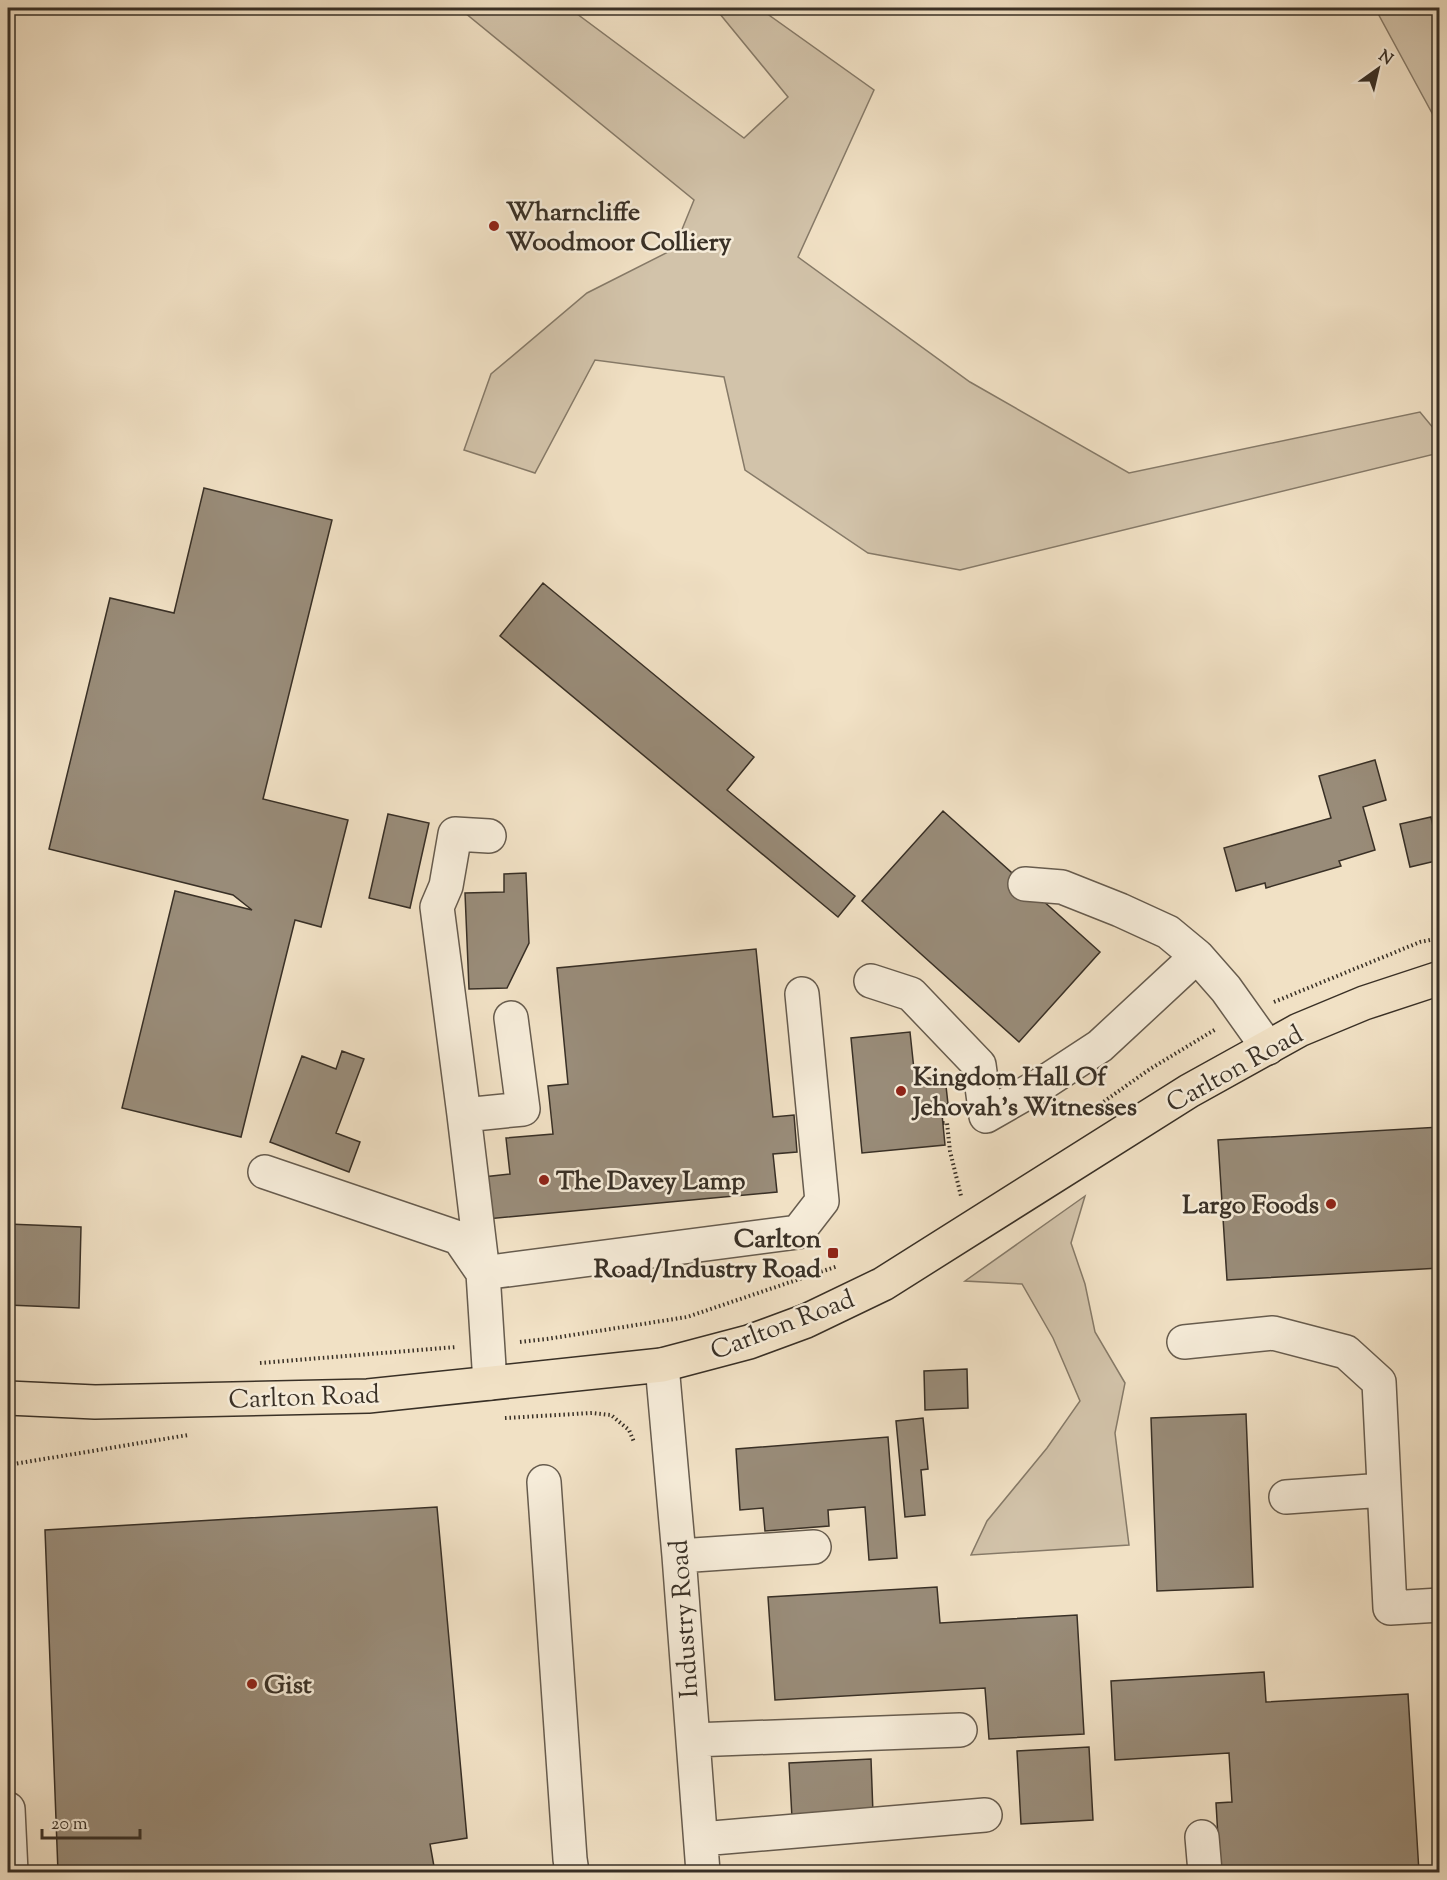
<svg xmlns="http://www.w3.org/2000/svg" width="1447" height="1880" font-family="'Sorts Mill Goudy',serif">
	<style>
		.green { fill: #d2c3aa; stroke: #867a68; stroke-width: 1.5 }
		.building { fill: #998c79; stroke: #393026; stroke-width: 1.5 }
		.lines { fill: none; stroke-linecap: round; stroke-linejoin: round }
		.minor-casing { stroke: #675c4e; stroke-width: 36 }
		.major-casing { stroke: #393026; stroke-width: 36 }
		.path { stroke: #393026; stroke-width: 4; stroke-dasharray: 1.5 3; stroke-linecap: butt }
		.minor { stroke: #f6ecd9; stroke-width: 33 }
		.major { stroke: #f1e1c5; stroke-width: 33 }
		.poi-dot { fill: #8f2418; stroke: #f6ecd9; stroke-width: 2 }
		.labels { text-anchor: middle; stroke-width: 5; stroke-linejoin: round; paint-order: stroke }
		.poi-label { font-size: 26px; font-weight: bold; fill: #393026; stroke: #f6ecd9; text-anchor: start }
		.street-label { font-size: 26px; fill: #393026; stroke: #f6ecd9 }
	</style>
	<rect width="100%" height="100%" fill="#f1e1c5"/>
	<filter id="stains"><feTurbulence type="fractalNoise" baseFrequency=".00333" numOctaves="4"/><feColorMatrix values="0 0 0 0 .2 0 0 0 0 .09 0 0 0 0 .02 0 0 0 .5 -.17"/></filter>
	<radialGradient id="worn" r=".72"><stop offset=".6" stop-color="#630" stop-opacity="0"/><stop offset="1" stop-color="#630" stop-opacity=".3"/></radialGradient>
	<!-- green -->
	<path class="green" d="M459,8H569L744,138L788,97L715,8H759L874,90L798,257L970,382L1129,473L1420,412L1439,435V453L960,570L868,553L745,470L724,377L595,360L535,473L464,450L491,374L587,293L674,249L694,200Z
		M1375,8H1439V126Z
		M1085,1196L1071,1243L1085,1284L1095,1332L1125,1383L1115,1433L1129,1545L971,1555L987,1521L1047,1448L1080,1401L1053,1338L1022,1284L965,1281Z"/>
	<!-- building -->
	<path class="building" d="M204,488L332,520L263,799L348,820L321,927L295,920L241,1137L122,1108L175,891L252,910L233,895L49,849L110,598L174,613Z
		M543,583L754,757L727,790L855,896L838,917L500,636Z
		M1375,760L1386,800L1363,807L1375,850L1339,861L1341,866L1266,888L1265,883L1236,891L1224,848L1331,818L1319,776Z
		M943,811L1100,952L1019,1042L862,901Z
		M388,814L429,823L410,908L369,898Z
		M1431,817L1440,860L1410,867L1400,824Z
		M526,873L529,943L507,988L469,989L465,893L504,892V874Z
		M756,949L773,1117L794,1115L797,1152L773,1154L777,1192L487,1219L483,1177L510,1174L506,1138L553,1134L548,1086L568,1084L557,968Z
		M910,1032L915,1079L945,1077L948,1104H941L945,1145L862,1153L851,1038Z
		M342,1051L364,1059L336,1133L360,1142L349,1172L270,1142L302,1056L336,1069Z
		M1440,1127V1268L1227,1280L1218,1140Z
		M8,1224L81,1227L79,1308L8,1305Z
		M967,1369L968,1408L925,1410L924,1371Z
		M1246,1414L1253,1587L1157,1591L1151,1418Z
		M923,1418L928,1469L921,1470L925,1515L905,1517L896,1421Z
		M888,1437L897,1558L869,1560L865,1507L828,1510L829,1526L765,1531L763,1508L740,1510L736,1449Z
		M437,1507L467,1838L430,1844L435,1872H58L45,1530Z
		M937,1587L940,1623L1077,1615L1084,1734L989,1739L985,1688L775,1700L768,1597Z
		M1264,1672L1266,1702L1408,1694L1419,1872H1220L1216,1803L1232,1802L1229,1753L1115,1760L1111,1681Z
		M1089,1747L1093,1820L1021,1824L1017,1751Z
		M871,1759L873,1814L792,1818L789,1763Z"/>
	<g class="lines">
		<!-- minor casing -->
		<g class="minor-casing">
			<path id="minor" d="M1025,884L1062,887L1120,910L1168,932L1197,956
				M871,981L911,994L979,1065L986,1116L1042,1084L1100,1046L1197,956L1226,989L1268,1048
				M464,1115L437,907L446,886L455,834L489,836
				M265,1172L459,1238L483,1273L798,1232L822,1201L802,994
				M1184,1342L1273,1333L1346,1352L1379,1382L1390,1608L1440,1605
				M662,1365L679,1556L703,1872
				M490,1383L483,1273L464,1115L523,1109L511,1018
				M544,1482L570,1859L572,1872
				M1286,1497L1384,1490
				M679,1556L814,1547
				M693,1740L960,1730
				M8,1809L11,1872
				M1202,1837L1205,1872
				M701,1839L985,1815"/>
		</g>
		<!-- major casing -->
		<g class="major-casing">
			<path id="major" d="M8,1398L95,1402L368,1396L662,1365L749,1342L806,1321L883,1284L1189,1091L1299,1030L1364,1003L1440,978"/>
		</g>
		<!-- path -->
		<path class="path" d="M1274,1002L1420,942L1440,938
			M1089,1112L1150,1069L1216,1029
			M943,1123H947L950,1151L961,1196
			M520,1342L547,1339L687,1317L838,1266
			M260,1363L456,1347
			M505,1418L592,1413L611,1415L629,1430L634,1442
			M8,1465L188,1435
			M8,1468L11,1430"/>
		<!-- minor -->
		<use href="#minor" class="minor"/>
		<!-- major -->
		<use href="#major" class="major"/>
	</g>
	<!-- markers -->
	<g class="poi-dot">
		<circle cx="494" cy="226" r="6"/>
		<circle cx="901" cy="1091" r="6"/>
		<circle cx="544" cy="1180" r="6"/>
		<circle cx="1331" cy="1204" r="6"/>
		<rect x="827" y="1247" width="12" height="12" rx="3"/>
		<circle cx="252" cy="1684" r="6"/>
	</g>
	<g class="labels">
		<!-- poi labels -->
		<g class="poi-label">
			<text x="506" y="220">Wharncliffe<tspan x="506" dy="30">Woodmoor Colliery</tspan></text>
			<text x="913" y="1085">Kingdom Hall Of<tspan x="913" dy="30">Jehovah's Witnesses</tspan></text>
			<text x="556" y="1189">The Davey Lamp</text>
			<text x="1319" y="1213" text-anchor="end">Largo Foods</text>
			<text x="821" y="1247" text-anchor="end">Carlton<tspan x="821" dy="30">Road/Industry Road</tspan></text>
			<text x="264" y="1693">Gist</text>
		</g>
		<!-- street labels -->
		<g class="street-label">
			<text transform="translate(1234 1068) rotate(-29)" y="9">Carlton Road</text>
			<text transform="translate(782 1324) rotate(-21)" y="9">Carlton Road</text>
			<text transform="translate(304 1396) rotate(-2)" y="9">Carlton Road</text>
			<text transform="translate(683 1619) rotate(-94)" y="9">Industry Road</text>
		</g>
	</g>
	<!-- margin -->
	<rect width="1447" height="1880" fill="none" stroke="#f1e1c5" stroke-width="30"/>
	<rect x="9" y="9" width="1429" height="1862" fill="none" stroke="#393026" stroke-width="3"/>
	<rect x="15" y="15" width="1417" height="1850" fill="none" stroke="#393026" stroke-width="1.5"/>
	<!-- north arrow -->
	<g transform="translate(1378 69) rotate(34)" stroke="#f6ecd9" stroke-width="4.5" paint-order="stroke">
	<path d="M0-4.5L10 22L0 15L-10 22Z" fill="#393026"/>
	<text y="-9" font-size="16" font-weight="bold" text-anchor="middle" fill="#393026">N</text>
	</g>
	<!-- scale -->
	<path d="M42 1829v9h98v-9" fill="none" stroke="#393026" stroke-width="3"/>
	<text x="51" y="1829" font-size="18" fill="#393026" stroke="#f6ecd9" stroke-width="4.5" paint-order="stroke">20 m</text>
	<rect width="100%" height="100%" filter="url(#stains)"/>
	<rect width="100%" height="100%" fill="url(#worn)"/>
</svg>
